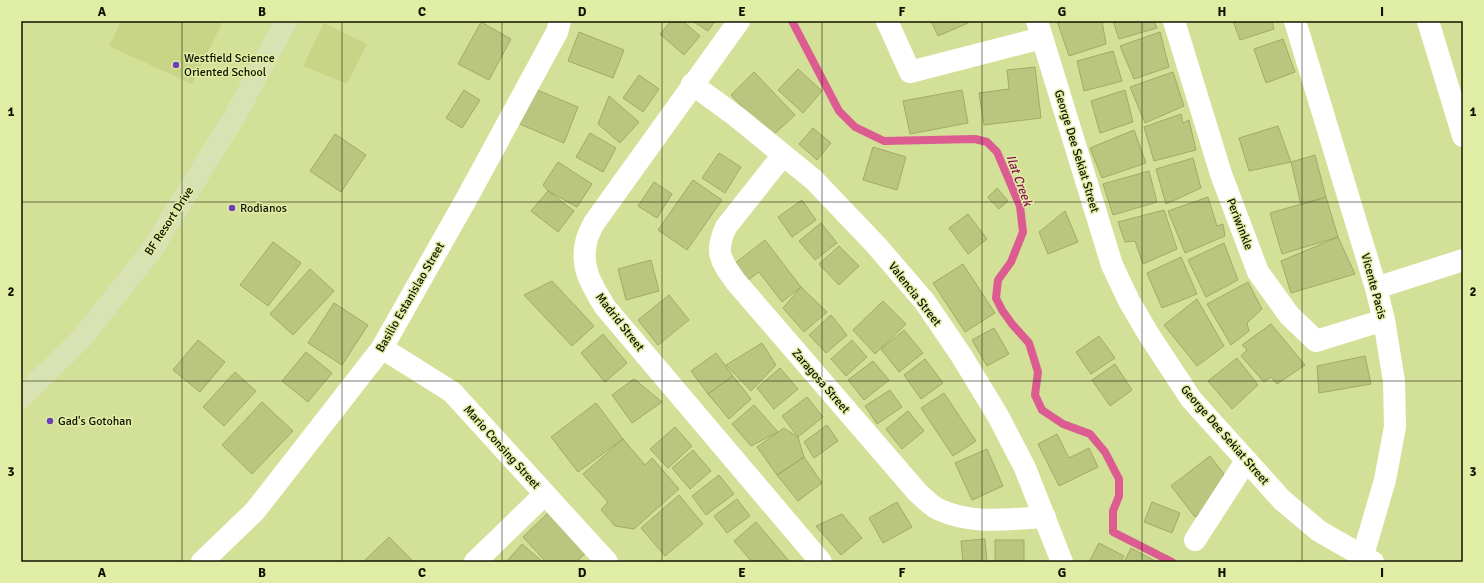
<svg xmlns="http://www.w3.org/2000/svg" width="1484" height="583" font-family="Signika,sans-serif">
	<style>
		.built { fill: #c8d586 }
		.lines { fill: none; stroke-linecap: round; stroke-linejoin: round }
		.stream { stroke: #dc5c92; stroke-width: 8 }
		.building { fill: #bac67f; stroke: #a0ab65 }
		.minor { stroke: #fff; stroke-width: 22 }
		.major { stroke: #d9e2b2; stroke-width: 22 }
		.grid { fill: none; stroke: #0f1200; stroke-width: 1; stroke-opacity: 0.55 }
		.poi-dot { fill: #6d3fb7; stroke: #e0eda4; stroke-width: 1.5 }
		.labels { text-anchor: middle; stroke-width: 3; stroke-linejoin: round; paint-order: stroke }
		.poi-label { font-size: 12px; fill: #0f1200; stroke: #e0eda4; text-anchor: start }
		.street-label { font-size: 12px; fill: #0f1200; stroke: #e0eda4 }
		.water-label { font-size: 13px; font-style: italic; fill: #8b1450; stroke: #e0eda4 }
		.neatline { fill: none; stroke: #0f1200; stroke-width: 1.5 }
		.grid-label { font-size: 13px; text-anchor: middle; font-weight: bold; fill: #0f1200 }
	</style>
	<rect width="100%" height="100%" fill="#d3e097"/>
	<!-- built -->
	<path class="built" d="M121,21H223L192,84L109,46Z
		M324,23L367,44L347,84L303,66Z"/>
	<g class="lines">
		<!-- stream -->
		<path class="stream" d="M792,21L839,111L855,127L884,141L975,139L987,142L997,152L1020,206L1023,232L1011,262L998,280L996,298L1002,310L1012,324L1029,343L1038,372L1035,395L1042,410L1063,424L1090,434L1105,452L1119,479V496L1113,511V532L1172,562"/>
	</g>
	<!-- building -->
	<path class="building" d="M671,21H683L700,36L684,55L660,34Z
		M692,21H715L708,31Z
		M931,21H967L968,23L938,36Z
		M1057,21H1102L1106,44L1069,56Z
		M1113,21H1154L1157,28L1119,39Z
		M1233,21H1272L1274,29L1240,40Z
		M481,22L511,39L489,80L458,64Z
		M579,32L624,50L613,78L568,61Z
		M1160,32L1169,67L1134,79L1120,46Z
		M1283,39L1295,72L1266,83L1254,49Z
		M1113,51L1122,81L1084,91L1077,61Z
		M1035,67L1041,118L984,125L979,93L1009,89L1007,70Z
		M798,69L822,91L803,113L778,90Z
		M754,72L795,115L771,137L731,95Z
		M1173,72L1184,106L1145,123L1130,87Z
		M639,75L659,89L643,112L623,98Z
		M530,87L578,107L564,143L515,122Z
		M464,90L480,100L462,128L446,118Z
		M962,90L968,123L910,134L903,101Z
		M1125,90L1133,122L1100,133L1091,101Z
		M609,96L639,122L620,143L598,124Z
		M1181,114L1183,123L1189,120L1196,150L1154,161L1144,127Z
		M1278,126L1291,162L1249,171L1239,138Z
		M813,128L831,143L817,160L799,144Z
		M1134,130L1146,163L1102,178L1090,148Z
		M590,133L616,148L603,172L576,157Z
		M335,134L366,155L341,192L310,171Z
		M873,147L906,157L897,190L863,180Z
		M719,153L741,167L725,193L702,178Z
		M1315,155L1326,197L1301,205L1291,162Z
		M1193,158L1201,188L1166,204L1156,169Z
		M558,162L592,184L577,207L548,191L543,185Z
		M1149,171L1157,202L1113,215L1103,184Z
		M693,180L722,200L687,250L658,230Z
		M654,182L672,194L657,218L638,206Z
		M997,188L1008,201L999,209L990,200L988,197Z
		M548,191L574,211L558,232L531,211Z
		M1208,197L1217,226L1223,224L1225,236L1185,253L1168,211Z
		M1326,197L1338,237L1282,254L1270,213Z
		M802,200L816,220L792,237L778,217Z
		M1164,210L1177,249L1143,264L1135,241L1125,242L1118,222Z
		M1065,211L1078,242L1048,254L1039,232Z
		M968,214L987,239L968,254L949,228Z
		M821,223L837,243L815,260L799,241Z
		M1338,237L1355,274L1291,293L1281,261Z
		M765,240L801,287L782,302L759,272L747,281L734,264Z
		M273,242L301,263L268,306L240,285Z
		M1224,243L1238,280L1206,297L1188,260Z
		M839,246L859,266L839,285L819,264Z
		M1181,257L1197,294L1162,308L1147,273Z
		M651,260L659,291L626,300L618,269Z
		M963,264L995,313L965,332L933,283Z
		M310,269L334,291L293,335L270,314Z
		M552,281L594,326L572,346L524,295Z
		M1248,282L1262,309L1247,323L1249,331L1231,345L1207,304Z
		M801,287L827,312L804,332L783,308Z
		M669,295L689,320L658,345L638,320Z
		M1197,299L1224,346L1197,366L1164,325Z
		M883,301L906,324L875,354L853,330Z
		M334,303L368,325L342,365L308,343Z
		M831,315L847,335L826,353L809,335Z
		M1271,324L1305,365L1277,384L1271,377L1264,382L1241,356L1247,350L1242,345Z
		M994,328L1009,354L987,366L972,340Z
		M904,330L923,353L899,372L881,349Z
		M603,334L627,363L605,382L581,353Z
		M1099,336L1115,358L1091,374L1076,352Z
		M198,340L225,362L200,392L173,370Z
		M852,340L867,357L846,376L831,359Z
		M762,343L776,365L751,391L726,365Z
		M306,352L332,373L308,402L282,381Z
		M716,353L733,376L708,394L691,371Z
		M1365,356L1371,384L1319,393L1317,366Z
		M1237,358L1258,385L1232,409L1208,381Z
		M925,359L943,383L921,399L904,375Z
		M873,361L889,380L864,400L848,380Z
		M1115,364L1132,390L1110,406L1092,380Z
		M780,368L798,389L774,409L757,388Z
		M235,372L256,391L224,426L203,407Z
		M733,376L751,399L729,419L708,394Z
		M634,379L662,402L632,423L612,395Z
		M890,390L902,407L877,424L865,406Z
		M944,393L976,441L953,456L921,408Z
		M807,397L823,417L798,437L782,416Z
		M262,402L293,431L252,474L222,445Z
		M596,403L623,439L578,472L551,437Z
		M754,405L778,432L751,446L732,424Z
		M908,411L924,431L902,449L886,429Z
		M827,425L838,441L814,458L804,442Z
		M675,427L692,446L668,468L650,449Z
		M784,428L798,437L804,457L777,475L757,447Z
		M1057,434L1069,458L1089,448L1098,467L1059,486L1038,444Z
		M623,439L645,465L652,458L679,489L634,529L615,526L601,510L608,502L583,474Z
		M987,449L1003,486L972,500L955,463Z
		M693,450L711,471L690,489L672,468Z
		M1210,456L1224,474L1218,499L1195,517L1171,486Z
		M804,457L822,483L798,501L777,475Z
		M719,475L734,494L706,515L692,496Z
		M679,495L703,524L665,556L641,528Z
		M737,499L750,516L727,533L714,516Z
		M897,502L912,527L883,543L869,518Z
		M1152,502L1180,513L1172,533L1144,522Z
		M550,511L588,551L576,562H546L523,537Z
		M842,514L862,538L841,555L816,526Z
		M756,522L790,562H752L734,541Z
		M389,537L414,562H363Z
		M985,539L987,562H963L961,541Z
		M995,540H1024V562H995Z
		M1099,543L1124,556L1121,562H1089Z
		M522,544L543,562H506Z
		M1131,548L1157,562H1124Z"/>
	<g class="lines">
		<!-- minor -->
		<path class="minor" d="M739,21L594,223C591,229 587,236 586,243C580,268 593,287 605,307L821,562
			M887,21L910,72L1042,38
			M1037,21L1112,265L1129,301L1149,335L1191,399L1282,500L1319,531L1373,562
			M1174,21L1221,174L1258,272L1289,315L1316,341L1384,320
			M1295,21L1376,288L1384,320L1394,381L1395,427L1385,480L1361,562
			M1428,21L1463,136
			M692,84L737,117L814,180L876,245L925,302L961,355L998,416L1025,468L1062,562
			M783,155L726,227C714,253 721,261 736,282L918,493C925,499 932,507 940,510C973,525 1010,519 1045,517
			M1376,288L1463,260
			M382,348L452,392L607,562
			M1195,540L1246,461
			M202,562L255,511L382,348L468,196L557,32L560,21
			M475,562L545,494"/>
		<!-- major -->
		<path class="major" d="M21,398L82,338L151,251L235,116L286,21"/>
	</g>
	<!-- grid -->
	<path class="grid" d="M182,21V562M342,21V562M502,21V562M662,21V562M822,21V562M982,21V562M1142,21V562M1302,21V562M21,202H1463M21,381H1463"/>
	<!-- markers -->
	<g class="poi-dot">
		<circle cx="176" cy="65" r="4"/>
		<circle cx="232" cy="208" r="4"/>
		<circle cx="50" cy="421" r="4"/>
	</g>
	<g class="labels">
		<!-- poi labels -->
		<g class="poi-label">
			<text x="184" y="62">Westfield Science<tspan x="184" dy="14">Oriented School</tspan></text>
			<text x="240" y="212">Rodianos</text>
			<text x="58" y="425">Gad's Gotohan</text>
		</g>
		<!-- street labels -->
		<g class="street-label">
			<text transform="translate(1077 151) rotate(73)" y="4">George Dee Sekiat Street</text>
			<text transform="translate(169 221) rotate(-57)" y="4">BF Resort Drive</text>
			<text transform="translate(1240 224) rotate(69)" y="4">Periwinkle</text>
			<text transform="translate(1374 286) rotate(75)" y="4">Vicente Pacis</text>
			<text transform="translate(915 294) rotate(52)" y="4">Valencia Street</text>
			<text transform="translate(410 297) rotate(-60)" y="4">Basilio Estanislao Street</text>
			<text transform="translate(620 322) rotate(52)" y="4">Madrid Street</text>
			<text transform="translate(821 381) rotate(49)" y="4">Zaragosa Street</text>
			<text transform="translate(1225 435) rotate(49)" y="4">George Dee Sekiat Street</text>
			<text transform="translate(502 447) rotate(48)" y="4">Mario Consing Street</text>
		</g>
		<!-- water labels -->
		<g class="water-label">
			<text transform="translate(1020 180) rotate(70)" y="5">Ilat Creek</text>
		</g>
	</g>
	<!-- border -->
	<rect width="1484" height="583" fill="none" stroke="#e0eda4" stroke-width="44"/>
	<rect x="22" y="22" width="1440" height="539" class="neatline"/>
	<g class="grid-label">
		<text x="102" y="16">A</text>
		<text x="262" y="16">B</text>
		<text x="422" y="16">C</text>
		<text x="582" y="16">D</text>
		<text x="742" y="16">E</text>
		<text x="902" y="16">F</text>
		<text x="1062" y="16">G</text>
		<text x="1222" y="16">H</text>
		<text x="1382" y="16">I</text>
		<text x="11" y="116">1</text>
		<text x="1473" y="116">1</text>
		<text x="11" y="296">2</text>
		<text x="1473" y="296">2</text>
		<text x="11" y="476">3</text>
		<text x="1473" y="476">3</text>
		<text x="102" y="577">A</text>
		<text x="262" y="577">B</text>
		<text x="422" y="577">C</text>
		<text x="582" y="577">D</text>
		<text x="742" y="577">E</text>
		<text x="902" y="577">F</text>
		<text x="1062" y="577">G</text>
		<text x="1222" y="577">H</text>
		<text x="1382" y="577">I</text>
	</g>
</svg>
